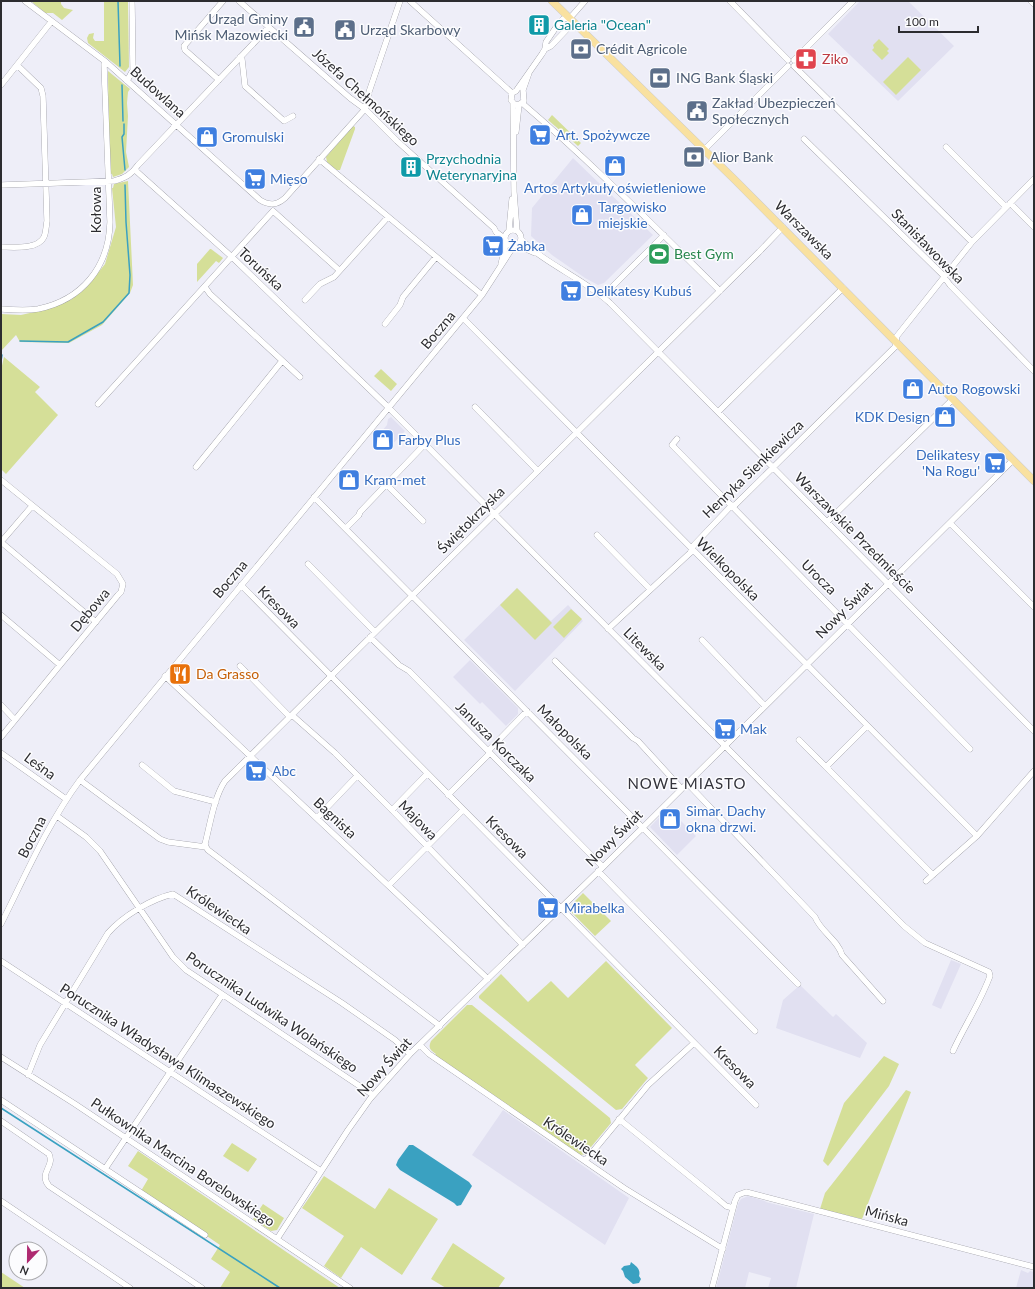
<svg xmlns="http://www.w3.org/2000/svg" width="1035" height="1289" font-family="Lato,sans-serif">
	<style>
		.built { fill: #e1e0f1 }
		.green { fill: #d5df98 }
		.water { fill: #3aa1c1 }
		.lines { fill: none; stroke-linecap: round; stroke-linejoin: round }
		.stream { stroke: #3aa1c1; stroke-width: 1.5 }
		.minor-casing { stroke: #8c8c95; stroke-width: 6 }
		.major-casing { stroke: #cccccd; stroke-width: 8 }
		.minor { stroke: #fff; stroke-width: 5.5 }
		.major { stroke: #f9e1a0; stroke-width: 7 }
		.labels { text-anchor: middle; stroke-width: 3; stroke-linejoin: round; paint-order: stroke }
		.service-label { font-size: 14px; fill: #4e5e75; stroke: #fcfcfe; text-anchor: start }
		.culture-label { font-size: 14px; fill: #0d838f; stroke: #fcfcfe; text-anchor: start }
		.health-label { font-size: 14px; fill: #be3a42; stroke: #fcfcfe; text-anchor: start }
		.street-label { font-size: 14px; fill: #2c2c30; stroke: #fcfcfe }
		.shop-label { font-size: 14px; fill: #366cbe; stroke: #fcfcfe; text-anchor: start }
		.leisure-label { font-size: 14px; fill: #27864d; stroke: #fcfcfe; text-anchor: start }
		.food-label { font-size: 14px; fill: #c56008; stroke: #fcfcfe; text-anchor: start }
		.neighbourhood-label { font-size: 15px; letter-spacing: 1px; fill: #33333b; stroke: #fcfcfe }
	</style>
	<rect width="100%" height="100%" fill="#eeeef8"/>
	<!-- built -->
	<path class="built" d="M860,1H908L954,46L898,101L828,34Z
		M573,158L653,235L604,283L598,285L585,278L552,255L531,236L532,208Z
		M391,417L405,431L386,451L374,440L387,425L388,419Z
		M517,588L551,621L568,605L583,621L515,691L464,640Z
		M470,660L518,708V714L506,726L482,702L480,704L453,677Z
		M668,808L696,836L677,855L650,827Z
		M951,960L961,964L941,1009L932,1005Z
		M800,985L833,1017L836,1014L867,1043L860,1058L776,1028L783,1000Z
		M503,1110L629,1198L605,1245L472,1155Z
		M748,1196L765,1201L766,1202L814,1214L796,1288H768L771,1278L749,1272L745,1288H716L738,1204L741,1199Z
		M1021,1270L1028,1273L1030,1271L1034,1272V1288H1016Z"/>
	<!-- green -->
	<path class="green" d="M31,1H61V4L64,8L73,10L62,20L53,13H45Z
		M104,1H128L129,67L125,72L88,43L87,38L89,34L94,33L93,38L95,41H104Z
		M879,39L889,49L887,51L889,53L882,60L872,50L874,48L873,45Z
		M908,57L921,70L896,95L883,82Z
		M108,71L130,89L128,92L127,103L128,116L126,152L129,167L122,174L113,177L112,174L109,173Z
		M552,115L581,143L578,146L548,120Z
		M353,126L355,127V129L340,170H336L327,162L326,157Z
		M128,181L133,285L130,293L102,325L69,343L20,342L16,335L1,351V314L21,315L52,308L72,299L86,288L105,264L116,227L112,188H113L114,184Z
		M210,249H211L223,258L219,263L216,261L197,282V264Z
		M4,357L40,387L35,392L58,415L6,474L1,469V370Z
		M381,369L397,384L391,391L374,376Z
		M517,588L552,623L535,640L500,605Z
		M571,609L582,619L564,638L553,627Z
		M583,893L611,921L595,936L570,911L571,905Z
		M606,961L672,1028L635,1065L648,1078L622,1109L616,1110L479,998V996L501,974L528,1002L551,981L568,998Z
		M467,1005H472L610,1118L611,1123L586,1153L587,1154L580,1155L435,1055L436,1054C430,1050 428,1048 431,1041Z
		M884,1056L899,1064L889,1086L828,1166L823,1161L844,1103Z
		M906,1090L911,1092L862,1219L820,1209L825,1193Z
		M232,1143L257,1159L248,1172L223,1156Z
		M138,1151L313,1270L340,1288H220L230,1272L211,1259L220,1245L141,1191L148,1179L128,1166Z
		M324,1176L375,1209L389,1188L438,1219L402,1275L361,1247L341,1278L324,1266L344,1236L302,1208Z
		M263,1204L284,1218L277,1230L271,1231L253,1219Z
		M453,1243L505,1278L498,1288H446L431,1279Z
		M1,1272L25,1288H1Z"/>
	<!-- water -->
	<path class="water" d="M409,1145H413L469,1182L472,1186L461,1205L457,1206L454,1203L400,1170L396,1165L398,1160Z
		M631,1262C636,1266 641,1269 639,1276L641,1279L639,1283L633,1284L625,1277L623,1271L621,1269L624,1266L630,1265Z"/>
	<g class="lines">
		<!-- stream -->
		<path class="stream" d="M118,1L120,66
			M122,85L123,121
			M124,124V134L122,137L125,170
			M20,341L68,342L103,322L129,293L130,275L126,222L125,185
			M1,361L2,355
			M1,1108L280,1288"/>
		<!-- minor casing -->
		<g class="minor-casing">
			<path id="minor" d="M25,1L106,62L260,200C270,206 277,205 285,198L365,109L369,92L400,1
				M239,1L350,98L365,109L397,141L494,228L496,232L504,238
				M410,1L512,93
				M730,1L788,60
				M1031,1L1034,4
				M570,18L585,1
				M545,49L551,46L570,26V18
				M240,57L242,59L245,86L284,121L293,116
				M794,60L853,1
				M794,66L972,242
				M529,73L523,90L524,101L520,104L515,105L511,100L512,93L516,91L542,54L545,49L546,42L559,23L563,19L570,18
				M219,80L185,50L184,46L223,1
				M127,81L133,70L132,1
				M1,85L51,22
				M522,103C591,162 655,227 720,291
				M513,104L514,192L517,231
				M516,132L519,105
				M804,139L942,274L950,285L1034,371
				M946,147L1006,207
				M705,149L788,66
				M319,159L482,295
				M135,170L232,257L389,408L904,926L925,943L989,972L990,976C980,1003 965,1025 953,1051
				M1,185L114,181C125,178 131,175 138,165L269,27
				M1010,203L1034,227
				M273,211L339,270
				M505 238a8 8 0 1 1 16 0a8 8 0 1 1-16 0Z
				M509,230L512,199
				M521,239C546,265 583,278 610,303L1034,731
				M517,245L535,253
				M1,247C12,247 38,250 44,237C46,233 46,226 47,221L43,96L41,88L17,65
				M501,264L506,244
				M205,287L210,294L300,377
				M603,296L664,235
				M305,300L320,284L334,277L388,217
				M1,309C13,310 26,311 38,309C82,300 109,267 110,222L104,64L106,62
				M463,318L977,836
				M385,324L400,305L403,297L436,257
				M98,404L273,211
				M475,407L538,471
				M718,412L843,288
				M677,439L672,445L970,749
				M196,467L282,361
				M1,480L117,574L123,584L121,592L118,595L60,665L1,737
				M387,485L423,521
				M314,497L798,984
				M827,522L953,399
				M950,523L1034,607
				M346,528L359,515L360,512L425,444
				M597,535L650,589
				M1,542L96,622
				M1,542L32,506
				M308,564L375,632
				M241,585L756,1105
				M1,615L60,665
				M608,629L690,553L694,545L732,505H735L895,347L897,336L972,242L1034,179
				M370,637L399,665L409,671L603,867
				M702,640L765,706
				M555,661L633,738L638,741L681,788
				M240,666L290,717
				M165,676L488,979
				M1,705L15,720
				M292,715L335,753L392,810L523,945
				M867,726L826,767L933,875
				M799,740L826,767
				M488,751L527,711
				M1,753L66,799
				M142,765L174,791L216,802
				M80,780L160,839L168,842L206,847
				M687,783L815,917C821,932 838,940 842,955L883,1001
				M448,795L490,753
				M392,810L427,774
				M57,816L86,837L100,851L173,957L186,970L373,1095
				M317,818L357,776
				M206,847L205,844C210,825 214,797 225,781L759,252L783,227
				M206,847L208,850L440,1026
				M598,871L755,1031
				M926,881L977,836L1034,771
				M389,885L463,810
				M1,924C25,876 48,823 80,780L482,295L513,247
				M1,961L321,1171
				M420,1045L429,1054L624,1188L723,1249
				M1,1057L75,1104L350,1288
				M28,1075L40,1045L108,933C123,916 151,899 173,894L342,1003L395,1040L410,1054
				M1,1100L205,1235
				M619,1119L719,1200L726,1206L733,1208
				M1,1121L49,1154C55,1167 38,1173 49,1186L202,1288
				M585,1161L648,1085L694,1043
				M105,1169L222,995
				M1,1201L130,1288
				M277,1239L348,1130L370,1099L411,1053L603,867L1013,460
				M712,1288L735,1201L738,1195L746,1192L1034,1267"/>
		</g>
		<!-- major casing -->
		<g class="major-casing">
			<path id="major" d="M552,1L735,180L1034,481"/>
		</g>
		<!-- minor -->
		<use href="#minor" class="minor"/>
		<!-- major -->
		<use href="#major" class="major"/>
	</g>
	<!-- icons -->
	<defs>
		<g id="building-square" transform="scale(1.15)"><rect x="-9" y="-9" width="18" height="18" rx="4" fill="#0f9aa8" stroke="#fcfcfe"/><path d="M-4-6H4V6H1V3H-1V6H-4ZM-2.5-4.3h1.7v1.8h-1.7ZM.8-4.3h1.7v1.8H.8ZM-2.5-1h1.7V.8h-1.7ZM.8-1h1.7V.8H.8Z" fill="#fff"/></g>
		<g id="civic-square" transform="scale(1.15)"><rect x="-9" y="-9" width="18" height="18" rx="4" fill="#5c6f8a" stroke="#fcfcfe"/><path d="M-.6-6.5H3V-4.5H.6V-3L4-1V1h2V6H-6V1h2V-1L-.6-3ZM-1.2 2.5V6h2.4V2.5Z" fill="#fff"/></g>
		<g id="bank-square" transform="scale(1.15)"><rect x="-9" y="-9" width="18" height="18" rx="4" fill="#5c6f8a" stroke="#fcfcfe"/><path d="M-6-4H6V4H-6ZM0-2.3a2.3 2.3 0 1 0 0 4.6a2.3 2.3 0 1 0 0-4.6Z" fill="#fff"/></g>
		<g id="pharmacy-square" transform="scale(1.15)"><rect x="-9" y="-9" width="18" height="18" rx="4" fill="#e0444e" stroke="#fcfcfe"/><path d="M-2-6h4v4h4v4h-4v4h-4v-4h-4v-4h4Z" fill="#fff"/></g>
		<g id="supermarket-square" transform="scale(1.15)"><rect x="-9" y="-9" width="18" height="18" rx="4" fill="#3f7fe0" stroke="#fcfcfe"/><path d="M-6-5.5h2.5l.6 2H6L4.5 2H-2.5L-4.4-4H-6ZM-1.5 3.2a1.3 1.3 0 1 0 .1 0ZM3 3.2a1.3 1.3 0 1 0 .1 0Z" fill="#fff"/></g>
		<g id="shop-square" transform="scale(1.15)"><rect x="-9" y="-9" width="18" height="18" rx="4" fill="#3f7fe0" stroke="#fcfcfe"/><path d="M-5-2.5h2.3a2.7 3.5 0 0 1 5.4 0H5L5.5 6h-11ZM-1.5-2.5h3a1.5 2.3 0 0 0-3 0Z" fill="#fff"/></g>
		<g id="stadium-square" transform="scale(1.15)"><rect x="-9" y="-9" width="18" height="18" rx="4" fill="#2e9e5b" stroke="#fcfcfe"/><path d="M0-5a6.5 5 0 1 0 0 10a6.5 5 0 1 0 0-10ZM-3.5-1.8h7v3.6h-7Z" fill="#fff"/></g>
		<g id="restaurant-square" transform="scale(1.15)"><rect x="-9" y="-9" width="18" height="18" rx="4" fill="#e8710a" stroke="#fcfcfe"/><path d="M-5-6h1v4h1v-4h1v4h1v-4h1v5L-1.5 .5V6h-2V.5L-5-1ZM5-6V6H3V1.5H1.5Q1.5-4 5-6Z" fill="#fff"/></g>
	</defs>
	<g fill-rule="evenodd">
		<use href="#building-square" x="539" y="25"/>
		<use href="#civic-square" x="304" y="27"/>
		<use href="#civic-square" x="345" y="30"/>
		<use href="#bank-square" x="581" y="49"/>
		<use href="#pharmacy-square" x="806" y="59"/>
		<use href="#bank-square" x="660" y="78"/>
		<use href="#civic-square" x="697" y="111"/>
		<use href="#supermarket-square" x="540" y="135"/>
		<use href="#shop-square" x="207" y="137"/>
		<use href="#bank-square" x="694" y="157"/>
		<use href="#shop-square" x="615" y="166"/>
		<use href="#building-square" x="411" y="167"/>
		<use href="#supermarket-square" x="255" y="179"/>
		<use href="#shop-square" x="582" y="215"/>
		<use href="#supermarket-square" x="493" y="246"/>
		<use href="#stadium-square" x="659" y="254"/>
		<use href="#supermarket-square" x="571" y="291"/>
		<use href="#shop-square" x="913" y="389"/>
		<use href="#shop-square" x="945" y="417"/>
		<use href="#shop-square" x="383" y="440"/>
		<use href="#supermarket-square" x="995" y="463"/>
		<use href="#shop-square" x="349" y="480"/>
		<use href="#restaurant-square" x="180" y="674"/>
		<use href="#supermarket-square" x="725" y="729"/>
		<use href="#supermarket-square" x="256" y="771"/>
		<use href="#shop-square" x="670" y="819"/>
		<use href="#supermarket-square" x="548" y="908"/>
	</g>
	<g class="labels">
		<!-- service labels -->
		<g class="service-label">
			<text x="288" y="24" text-anchor="end">Urząd Gminy<tspan x="288" dy="16">Mińsk Mazowiecki</tspan></text>
			<text x="360" y="35">Urząd Skarbowy</text>
			<text x="596" y="54">Crédit Agricole</text>
			<text x="676" y="83">ING Bank Śląski</text>
			<text x="712" y="108">Zakład Ubezpieczeń<tspan x="712" dy="16">Społecznych</tspan></text>
			<text x="710" y="162">Alior Bank</text>
		</g>
		<!-- culture labels -->
		<g class="culture-label">
			<text x="554" y="30">Galeria "Ocean"</text>
			<text x="426" y="164">Przychodnia<tspan x="426" dy="16">Weterynaryjna</tspan></text>
		</g>
		<!-- health labels -->
		<g class="health-label">
			<text x="822" y="64">Ziko</text>
		</g>
		<!-- street labels -->
		<g class="street-label">
			<text transform="translate(158 92) rotate(42)" y="5">Budowlana</text>
			<text transform="translate(366 97) rotate(42)" y="5">Józefa Chełmońskiego</text>
			<text transform="translate(96 210) rotate(-90)" y="5">Kołowa</text>
			<text transform="translate(804 230) rotate(45)" y="5">Warszawska</text>
			<text transform="translate(928 246) rotate(46)" y="5">Stanisławowska</text>
			<text transform="translate(261 269) rotate(43)" y="5">Toruńska</text>
			<text transform="translate(438 330) rotate(-50)" y="5">Boczna</text>
			<text transform="translate(753 469) rotate(-44)" y="5">Henryka Sienkiewicza</text>
			<text transform="translate(471 520) rotate(-45)" y="5">Świętokrzyska</text>
			<text transform="translate(855 533) rotate(45)" y="5">Warszawskie Przedmieście</text>
			<text transform="translate(728 569) rotate(45)" y="5">Wielkopolska</text>
			<text transform="translate(819 577) rotate(45)" y="5">Urocza</text>
			<text transform="translate(230 579) rotate(-50)" y="5">Boczna</text>
			<text transform="translate(279 607) rotate(45)" y="5">Kresowa</text>
			<text transform="translate(90 610) rotate(-50)" y="5">Dębowa</text>
			<text transform="translate(844 610) rotate(-45)" y="5">Nowy Świat</text>
			<text transform="translate(645 649) rotate(45)" y="5">Litewska</text>
			<text transform="translate(565 732) rotate(45)" y="5">Małopolska</text>
			<text transform="translate(496 742) rotate(45)" y="5">Janusza Korczaka</text>
			<text transform="translate(40 766) rotate(36)" y="5">Leśna</text>
			<text transform="translate(335 818) rotate(43)" y="5">Bagnista</text>
			<text transform="translate(418 820) rotate(46)" y="5">Majowa</text>
			<text transform="translate(32 837) rotate(-63)" y="5">Boczna</text>
			<text transform="translate(507 837) rotate(45)" y="5">Kresowa</text>
			<text transform="translate(614 838) rotate(-45)" y="5">Nowy Świat</text>
			<text transform="translate(219 910) rotate(34)" y="5">Królewiecka</text>
			<text transform="translate(272 1012) rotate(34)" y="5">Porucznika Ludwika Wolańskiego</text>
			<text transform="translate(168 1056) rotate(33)" y="5">Porucznika Władysława Klimaszewskiego</text>
			<text transform="translate(384 1067) rotate(-48)" y="5">Nowy Świat</text>
			<text transform="translate(735 1067) rotate(45)" y="5">Kresowa</text>
			<text transform="translate(576 1141) rotate(34)" y="5">Królewiecka</text>
			<text transform="translate(183 1162) rotate(34)" y="5">Pułkownika Marcina Borelowskiego</text>
			<text transform="translate(887 1216) rotate(15)" y="5">Mińska</text>
		</g>
		<!-- shop labels -->
		<g class="shop-label">
			<text x="556" y="140">Art. Spożywcze</text>
			<text x="222" y="142">Gromulski</text>
			<text x="270" y="184">Mięso</text>
			<text x="615" y="193" text-anchor="middle">Artos Artykuły oświetleniowe</text>
			<text x="598" y="212">Targowisko<tspan x="598" dy="16">miejskie</tspan></text>
			<text x="508" y="251">Żabka</text>
			<text x="586" y="296">Delikatesy Kubuś</text>
			<text x="928" y="394">Auto Rogowski</text>
			<text x="930" y="422" text-anchor="end">KDK Design</text>
			<text x="398" y="445">Farby Plus</text>
			<text x="980" y="460" text-anchor="end">Delikatesy<tspan x="980" dy="16">'Na Rogu'</tspan></text>
			<text x="364" y="485">Kram-met</text>
			<text x="740" y="734">Mak</text>
			<text x="272" y="776">Abc</text>
			<text x="686" y="816">Simar. Dachy<tspan x="686" dy="16">okna drzwi.</tspan></text>
			<text x="564" y="913">Mirabelka</text>
		</g>
		<!-- leisure labels -->
		<g class="leisure-label">
			<text x="674" y="259">Best Gym</text>
		</g>
		<!-- food labels -->
		<g class="food-label">
			<text x="196" y="679">Da Grasso</text>
		</g>
		<!-- neighbourhood labels -->
		<g class="neighbourhood-label">
			<text x="687" y="789">NOWE MIASTO</text>
		</g>
	</g>
	<!-- border -->
	<rect width="1035" height="1289" fill="none" stroke="#2c2c30" stroke-width="4"/>
	<!-- north arrow -->
	<g transform="translate(28 1261) rotate(202)"><circle r="19" fill="#fcfcfe" stroke="#a9a9ac"/>
	<path d="M0-3L7 15L0 10L-7 15Z" fill="#af2a71"/>
	<text y="-6" font-size="11" font-weight="bold" text-anchor="middle" fill="#2c2c30">N</text>
	</g>
	<!-- scale -->
	<path d="M899 26v6h79v-6" fill="none" stroke="#2c2c30" stroke-width="2"/>
	<text x="905" y="26" font-size="12" fill="#2c2c30" stroke="#fcfcfe" stroke-width="3" paint-order="stroke">100 m</text>
</svg>
